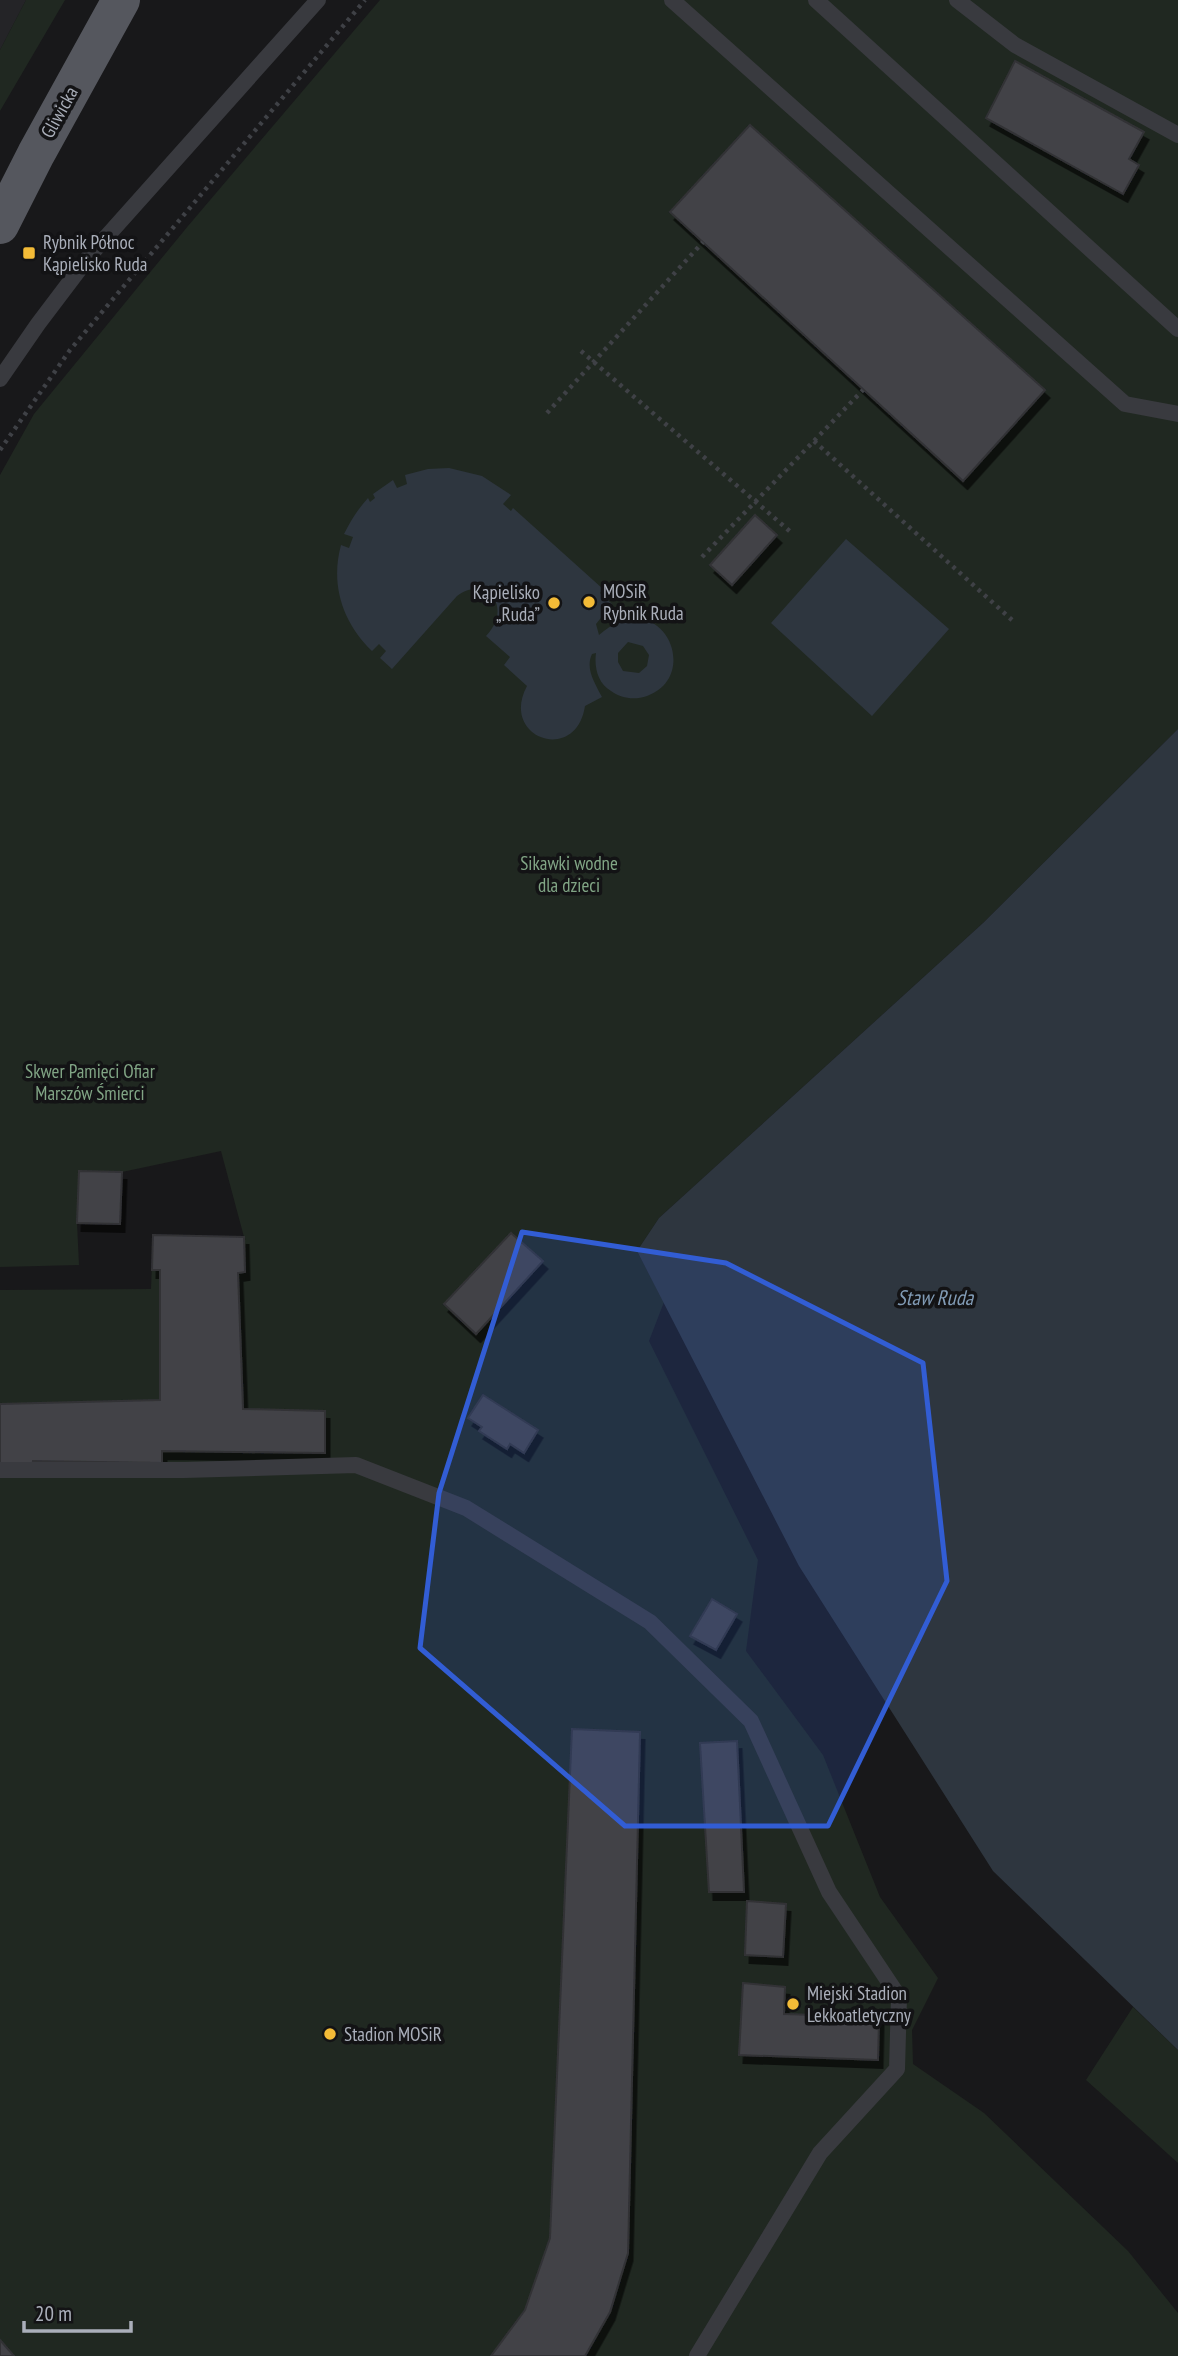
<svg xmlns="http://www.w3.org/2000/svg" width="1178" height="2356" font-family="'PT Sans Narrow',sans-serif">
	<style>
		.built { fill: #242427 }
		.green { fill: #202821 }
		.water { fill: #2e363f; fill-rule: evenodd }
		.building { fill: #424347; stroke: #323236; stroke-width: 2; filter: url(#shadow) }
		.lines { fill: none; stroke-linecap: round; stroke-linejoin: round }
		.path { stroke: #3f4146; stroke-width: 4.5; stroke-dasharray: 3.5 5; stroke-linecap: butt }
		.lane { stroke: #393a3f; stroke-width: 16 }
		.primary { stroke: #55575e; stroke-width: 38 }
		.marked { fill: #325dd4; fill-opacity: 0.2; stroke: #325dd4; stroke-width: 5; stroke-linejoin: round }
		.poi-dot { fill: #f3bb37; stroke: #131315; stroke-width: 2.5 }
		.labels { text-anchor: middle; stroke-width: 7; stroke-linejoin: round; paint-order: stroke }
		.street-label { font-size: 19px; fill: #aaafba; stroke: #131315 }
		.poi-label { font-size: 19px; fill: #aaafba; stroke: #131315; text-anchor: start }
		.park-label { font-size: 19px; fill: #81a585; stroke: #131315 }
		.water-label { font-size: 21px; font-style: italic; fill: #819bb5; stroke: #131315 }
	</style>
	<defs>
		<filter id="shadow"><feDropShadow dx="4.5" dy="8" stdDeviation="0" flood-color="#0009"/></filter>
	</defs>
	<rect width="100%" height="100%" fill="#18181a"/>
	<!-- built -->
	<path class="built" d="M0,0H26L0,50Z"/>
	<!-- green -->
	<path class="green" d="M26,0H65L0,111V50Z
		M380,0H1178V729L983,923L659,1218L637,1251L664,1302L649,1341L758,1560L746,1651L823,1755L880,1897L938,1978L912,2030L913,2064L984,2113L1128,2251L1178,2313V2356H0V1290L151,1289L153,1235L244,1237L221,1151L122,1172L79,1171L77,1223L79,1265L0,1267V475L34,414L188,226Z
		M1133,2007L1178,2050V2163L1086,2080Z"/>
	<!-- water -->
	<path class="water" d="M449,468L482,476L511,495L503,504L511,511L513,508L603,589L600,593L612,604L596,624L599,635C660,581 704,675 647,696C635,700 622,699 611,691C598,683 594,668 596,653L592,654C585,669 595,683 602,697L585,706C576,765 499,738 527,686L504,665L510,657L486,636C514,607 486,574 457,596L392,669L380,658L386,651L379,644L372,651C343,623 330,585 341,545L349,548L353,537L344,534C351,520 358,509 368,498L370,502L375,498L373,494L393,480L397,488L407,484L405,475L428,469ZM628,642L643,646L649,655L647,666L639,673L623,671L618,662V653Z
		M846,539L949,629L872,716L771,623Z
		M1178,729V2050L993,1871L799,1566L637,1251L659,1218L983,923Z"/>
	<!-- building -->
	<path class="building" d="M1015,61L1144,132L1129,159L1139,165L1123,194L986,118Z
		M750,125L1045,390L963,481L670,212Z
		M755,515L777,535L732,585L710,565Z
		M79,1171L122,1172L120,1224L77,1223Z
		M511,1233L543,1261L476,1334L444,1304Z
		M153,1235L244,1237L245,1272L238,1273L243,1409L325,1411V1453L162,1451V1463L33,1461L32,1467L0,1465V1404L160,1400V1270H152Z
		M483,1395L538,1430L524,1453L510,1444L507,1449L479,1431L482,1427L468,1418Z
		M712,1599L737,1614L716,1650L690,1636Z
		M572,1729L640,1732L628,2253L610,2312L585,2356H491L525,2310L550,2238Z
		M737,1741L744,1892H709L700,1743Z
		M747,1901L786,1904L783,1957L745,1955Z
		M743,1983L785,1987L784,2014L879,2017L878,2060L739,2055Z
		M0,2340L14,2356H0Z"/>
	<g class="lines">
		<!-- path -->
		<path class="path" d="M581,351L793,534
			M547,413L703,242
			M814,441L1012,620
			M0,450L70,350L365,0
			M702,557L863,390"/>
		<!-- lane -->
		<path class="lane" d="M672,0L1125,404L1178,414
			M816,0L1178,329
			M957,0L1015,45L1178,135
			M0,379L38,324L91,254L318,0
			M0,1470H184L356,1465L466,1508L650,1622L751,1721L829,1892L899,1997L897,2069L820,2153L697,2356"/>
		<!-- primary -->
		<path class="primary" d="M0,225L36,154L121,0"/>
	</g>
	<!-- marked area -->
	<path class="marked" d="M522,1232L726,1263L923,1363L947,1581L828,1826H625L420,1648L439,1493Z"/>
	<!-- markers -->
	<g class="poi-dot">
		<rect x="22" y="246" width="14" height="14" rx="3.5"/>
		<circle cx="589" cy="602" r="7"/>
		<circle cx="554" cy="603" r="7"/>
		<circle cx="793" cy="2004" r="7"/>
		<circle cx="330" cy="2034" r="7"/>
	</g>
	<g class="labels">
		<!-- street labels -->
		<g class="street-label">
			<text transform="translate(59 112) rotate(-61)" y="7">Gliwicka</text>
		</g>
		<!-- poi labels -->
		<g class="poi-label">
			<text x="43" y="249">Rybnik Północ<tspan x="43" dy="22">Kąpielisko Ruda</tspan></text>
			<text x="603" y="598">MOSiR<tspan x="603" dy="22">Rybnik Ruda</tspan></text>
			<text x="540" y="599" text-anchor="end">Kąpielisko<tspan x="540" dy="22">„Ruda”</tspan></text>
			<text x="807" y="2000">Miejski Stadion<tspan x="807" dy="22">Lekkoatletyczny</tspan></text>
			<text x="344" y="2041">Stadion MOSiR</text>
		</g>
		<!-- park labels -->
		<g class="park-label">
			<text x="569" y="870">Sikawki wodne<tspan x="569" dy="22">dla dzieci</tspan></text>
			<text x="90" y="1078">Skwer Pamięci Ofiar<tspan x="90" dy="22">Marszów Śmierci</tspan></text>
		</g>
		<!-- water labels -->
		<g class="water-label">
			<text x="935" y="1305">Staw Ruda</text>
		</g>
	</g>
	<!-- scale -->
	<path d="M24 2321v10h107v-10" fill="none" stroke="#aaafba" stroke-width="3.5"/>
	<text x="35" y="2321" font-size="21" fill="#aaafba" stroke="#131315" stroke-width="5" paint-order="stroke">20 m</text>
</svg>
